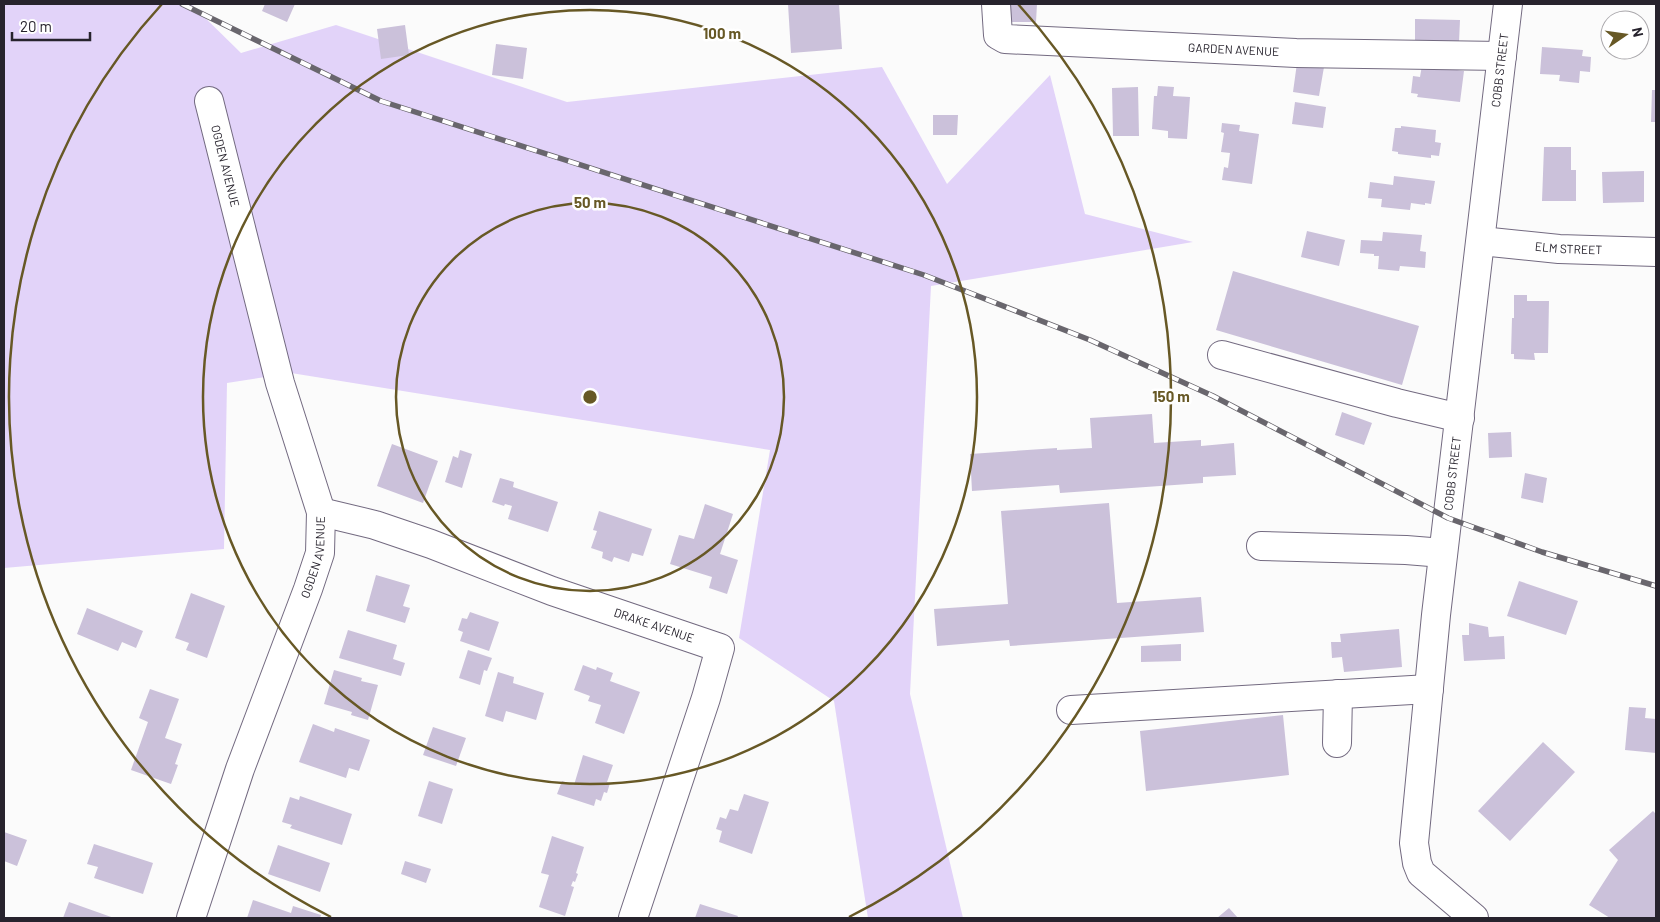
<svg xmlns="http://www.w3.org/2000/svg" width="1660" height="922" font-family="Barlow,sans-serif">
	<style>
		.green { fill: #e2d3f9 }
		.building { fill: #cbc1da }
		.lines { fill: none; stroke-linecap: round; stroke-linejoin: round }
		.minor-casing { stroke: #736a80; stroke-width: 30 }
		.minor { stroke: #fff; stroke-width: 28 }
		.rail-casing { stroke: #69666d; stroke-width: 5.5 }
		.rail { stroke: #fff; stroke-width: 4; stroke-dasharray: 11; stroke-linecap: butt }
		.ring { fill: none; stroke: #675825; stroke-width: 2.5 }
		.labels { text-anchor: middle; stroke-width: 5; stroke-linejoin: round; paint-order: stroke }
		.street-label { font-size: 12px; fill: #27232d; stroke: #fff }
		.centre { fill: #675825; stroke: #fff; stroke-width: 2.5 }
		.ring-label { font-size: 15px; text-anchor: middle; font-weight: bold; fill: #675825; stroke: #fff; stroke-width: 5; stroke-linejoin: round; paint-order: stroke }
	</style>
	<rect width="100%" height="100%" fill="#fbfbfb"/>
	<!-- green -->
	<path class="green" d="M4,4H191L241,53L336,25L567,102L882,67L947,184L1050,75L1085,214L1193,242L931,286L910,694L963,918H868L834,701L739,638L770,450L291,373L227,383L224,549L4,568Z"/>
	<!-- building -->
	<path class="building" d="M265,4H295L287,22L262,11Z
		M788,4H839L842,49L791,53Z
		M1011,4H1037L1036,22H1011Z
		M1415,19L1460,20L1459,42L1415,41Z
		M405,25L409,55L381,59L377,29Z
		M496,44L527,48L523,79L492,75Z
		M1542,47L1583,50L1582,56L1591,57L1590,72L1580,71L1579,83L1559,81L1560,75L1540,74Z
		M1297,63L1324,67L1319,96L1293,92Z
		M1422,65L1464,71L1460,102L1417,97L1418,94L1411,93L1413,76L1420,77Z
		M1158,86L1174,87L1173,96L1190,97L1187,139L1168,138V131L1152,129L1154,96H1157Z
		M1138,87L1139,136H1113L1112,88Z
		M1652,90H1656V122H1651Z
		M1295,102L1326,107L1323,128L1292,124Z
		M933,115H958L957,135H933Z
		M1222,123L1240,125L1239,131L1259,134L1252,184L1222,180L1224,167L1228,168L1230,153L1221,152L1224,133L1221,132Z
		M1401,126L1436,130L1435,142L1441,143L1439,156L1431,155V158L1398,154V152L1392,151L1395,128H1401Z
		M1544,147H1571V170H1576V201H1542Z
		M1644,171V202L1603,203L1602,172Z
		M1394,176L1435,181L1431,204L1425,203V205L1411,203L1410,210L1381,207L1382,199L1368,198L1370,182L1393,185Z
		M1307,231L1345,240L1339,266L1301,257Z
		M1383,232L1422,235L1420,251L1426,252L1425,268L1400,266L1399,271L1378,269L1379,256H1374V254L1360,253L1361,240L1382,241Z
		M1233,271L1419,326L1402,385L1216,330Z
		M1514,295H1527V301H1549L1548,353H1534L1535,360L1514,359V354H1511L1512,318H1514Z
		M1342,412L1372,423L1364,445L1335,435Z
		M1152,414L1154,443L1201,440V446L1234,443L1236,475L1203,477V483L1060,493L1059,485L972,491L970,454L1057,448V450L1092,448L1090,418Z
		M1511,432L1512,457L1489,458L1488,433Z
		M392,444L438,461L423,503L377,486Z
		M460,450L472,454L462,488L445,482L453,456L458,458Z
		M1525,473L1547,478L1543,503L1521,498Z
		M500,478L514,482L513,487L558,502L548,532L508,519L512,506L505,504L504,506L492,502Z
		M1109,503L1117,603L1201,597L1204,632L1010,646L1009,640L937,646L934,609L1008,604L1001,511Z
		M705,504L733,514L720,554L738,560L727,594L709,588L712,577L670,564L679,535L694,539Z
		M599,511L652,529L643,556L632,553L629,562L614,557L612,562L602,558L603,552L591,548L597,531L593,530Z
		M376,575L410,585L403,606L410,608L405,623L366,611Z
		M1519,581L1578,601L1566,635L1507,616Z
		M191,593L225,606L207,658L186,650L189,643L175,638Z
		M87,608L143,631L136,648L122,642L118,651L77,634Z
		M470,612L499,622L489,651L460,641L463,632L458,630L462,618L467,619Z
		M1469,623L1488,627L1489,637L1504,636L1505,659L1464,661L1462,635H1469Z
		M1399,629L1402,667L1344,672L1342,657L1332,658L1331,642H1341L1340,634Z
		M348,630L397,645L393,659L405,663L401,676L339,658Z
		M1181,644V661L1141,662V646Z
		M468,650L492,658L487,671L484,670L480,685L459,678Z
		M583,665L596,670L597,667L613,673L610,681L640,692L624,734L595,723L601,705L588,701L590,696L574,690Z
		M334,670L362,678L361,681L378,685L368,720L351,715L352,712L324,704Z
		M498,672L514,677L513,683L544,693L536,720L506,711L503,722L485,716Z
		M150,689L179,699L165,738L182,744L175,764L178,765L171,784L131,770L148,722L139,718Z
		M1629,707L1646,708L1645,718L1656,719V753L1625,750Z
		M1283,715L1289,775L1146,791L1140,731Z
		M313,724L334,732L335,728L370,740L359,771L349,768L346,778L299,762Z
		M433,727L466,738L456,766L423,755Z
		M1543,742L1575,772L1510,841L1478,811Z
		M583,755L613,765L607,782L610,783L607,793L604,792L601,801L596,799L594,806L557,794L562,781L574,785Z
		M429,781L453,789L442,824L418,816Z
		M744,794L769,802L752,854L719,842L722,831L716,829L720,817L726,819L730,809L738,811Z
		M300,796L352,814L342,845L290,828L292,825L282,822L290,797L299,800Z
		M1653,811L1656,814V918H1610L1589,905L1618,860L1609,850Z
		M4,832L27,840L17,866L4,861Z
		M552,836L584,847L576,873L578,874L575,882L573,881L571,886L574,887L565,916L539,907L549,875L541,873Z
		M94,844L153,863L143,894L94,878L98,867L87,864Z
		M278,845L330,863L320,892L268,874Z
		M405,861L431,869L426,883L401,874Z
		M253,900L291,913L293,906L321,915L320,918H247Z
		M69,902L114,918H63Z
		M700,904L738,916L737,918H695Z
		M1229,908L1238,918H1217Z"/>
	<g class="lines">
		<!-- minor casing -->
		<g class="minor-casing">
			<g id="minor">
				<path id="s1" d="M996,4L998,35L1005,39L1296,53L1502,56"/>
				<path id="s2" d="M1481,241L1559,249L1656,252"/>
				<path d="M1222,355L1397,403L1460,418"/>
				<path id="s3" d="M321,512L375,525L431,544L552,591L720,648L706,698L633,918"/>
				<path d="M1261,546L1406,550L1443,553"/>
				<path d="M1071,710L1429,689"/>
				<path d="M1337,743L1338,694"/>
				<path id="s4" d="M191,918L240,769L308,589L320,553L321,512L280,383L209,101"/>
				<path id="s5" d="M1474,918L1421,873L1417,863L1414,843L1436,615L1508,4"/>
			</g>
		</g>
		<!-- minor -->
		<use href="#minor" class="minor"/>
		<!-- rail casing -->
		<g class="rail-casing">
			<path id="rail" d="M182,4L381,101L924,275L1090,340L1213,396L1448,518L1542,552L1656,586"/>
		</g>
		<!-- rail -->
		<use href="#rail" class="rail"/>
	</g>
	<!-- distance rings -->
	<g class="ring">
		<circle cx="590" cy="397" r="194"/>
		<circle cx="590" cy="397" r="387"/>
		<path d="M331 917A581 581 0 0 1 162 4M1018 4A581 581 0 0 1 849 917"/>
	</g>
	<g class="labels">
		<!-- street labels -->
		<g class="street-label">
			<text dy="4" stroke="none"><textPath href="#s1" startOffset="268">GARDEN AVENUE</textPath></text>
			<text dy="4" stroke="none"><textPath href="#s5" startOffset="878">COBB STREET</textPath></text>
			<text transform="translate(225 166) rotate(76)" y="4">OGDEN AVENUE</text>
			<text dy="4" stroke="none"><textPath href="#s2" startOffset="88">ELM STREET</textPath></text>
			<text dy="4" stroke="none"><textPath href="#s5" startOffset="472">COBB STREET</textPath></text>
			<text dy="4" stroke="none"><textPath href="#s4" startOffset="382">OGDEN AVENUE</textPath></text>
			<text dy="4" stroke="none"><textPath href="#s3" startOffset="352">DRAKE AVENUE</textPath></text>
		</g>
	</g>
	<circle cx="590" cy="397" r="8" class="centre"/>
	<g class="ring-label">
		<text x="722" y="39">100 m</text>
		<text x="590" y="208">50 m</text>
		<text x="1171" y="402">150 m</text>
	</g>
	<!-- border -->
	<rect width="1660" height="922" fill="none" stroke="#27232d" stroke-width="10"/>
	<!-- north arrow -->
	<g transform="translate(1625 35) rotate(77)"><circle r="24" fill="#ffffff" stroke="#a9a7ab"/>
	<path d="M0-4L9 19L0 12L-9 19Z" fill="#675825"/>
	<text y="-8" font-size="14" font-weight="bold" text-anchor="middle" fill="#27232d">N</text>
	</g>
	<!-- scale -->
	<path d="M12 32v8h78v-8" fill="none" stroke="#27232d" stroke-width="2.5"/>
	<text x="20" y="32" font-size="15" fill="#27232d" stroke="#ffffff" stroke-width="4" paint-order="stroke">20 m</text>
</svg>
